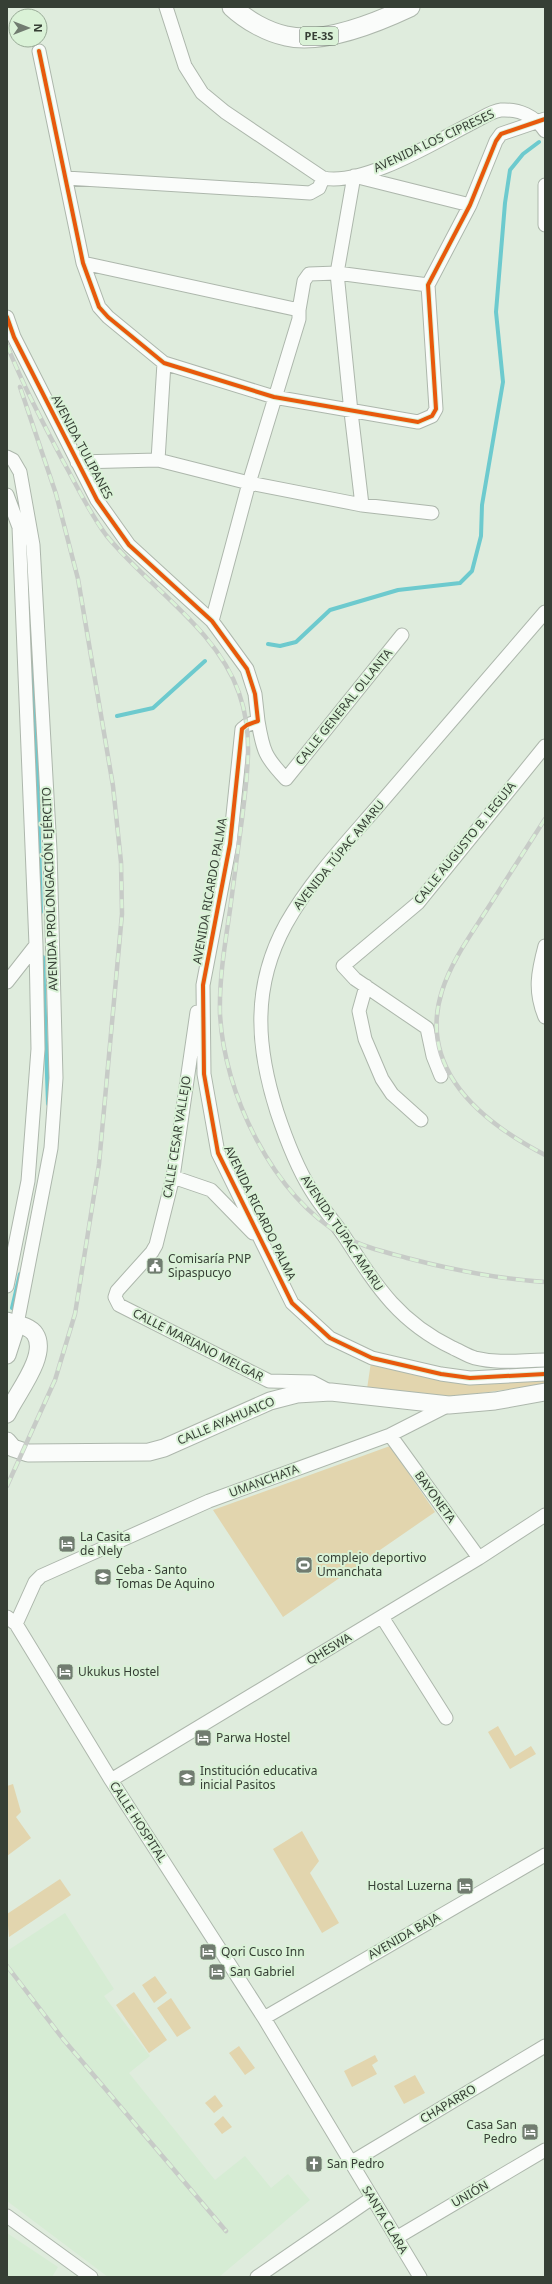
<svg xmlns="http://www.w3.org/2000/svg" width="552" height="2284" font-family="'Noto Sans',sans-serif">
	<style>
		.built { fill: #d6ecd4 }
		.green { fill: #e2d5ae }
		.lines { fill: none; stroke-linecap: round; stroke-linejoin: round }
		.stream { stroke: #6dcace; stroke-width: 4 }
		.minor-casing { stroke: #adb7ac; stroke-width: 15 }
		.major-casing { stroke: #adb7ac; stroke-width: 19 }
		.highway-casing { stroke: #adb7ac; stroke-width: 21 }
		.minor { stroke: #fafcfa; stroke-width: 13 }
		.major { stroke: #fafcfa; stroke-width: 17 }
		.highway { stroke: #fafcfa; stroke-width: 19 }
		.rail-casing { stroke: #c7cbc7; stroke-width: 4.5 }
		.rail { stroke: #daf2d7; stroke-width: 3; stroke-dasharray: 9; stroke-linecap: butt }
		.cycleway-casing { stroke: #daf2d7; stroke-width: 6 }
		.cycleway { stroke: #e8590c; stroke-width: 4 }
		.labels { text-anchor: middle; stroke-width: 4; stroke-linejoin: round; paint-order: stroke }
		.shield { fill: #daf2d7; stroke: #677566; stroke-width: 1 }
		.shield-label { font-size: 11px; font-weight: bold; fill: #363f35 }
		.street-label { font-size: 12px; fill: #363f35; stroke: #daf2d7 }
		.poi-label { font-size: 12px; fill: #363f35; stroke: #daf2d7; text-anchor: start }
	</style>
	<rect width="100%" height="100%" fill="#dfecdd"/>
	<!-- built -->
	<path class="built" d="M65,1913L114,1989L104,1996L150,2056L129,2073L215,2180L245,2156L271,2188L288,2174L310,2200L219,2277H108L7,2201V1951Z
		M7,2233L58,2267L52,2277H7Z"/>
	<!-- green -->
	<path class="green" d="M371,1362L458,1380L545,1377V1384L453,1397L367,1389Z
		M390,1446L435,1512L283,1617L213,1510Z
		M498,1726L515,1756L531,1746L536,1754L510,1769L488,1732Z
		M13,1784L21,1812L16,1817L31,1838L7,1856V1786Z
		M302,1831L319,1861L310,1873L339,1923L322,1933L273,1849Z
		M60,1879L71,1895L9,1937L7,1914Z
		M155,1976L167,1993L154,2003L142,1985Z
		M134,1992L167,2040L149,2053L116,2005Z
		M171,1998L191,2028L177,2037L157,2008Z
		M239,2046L255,2068L245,2075L229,2053Z
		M375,2055L378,2061L372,2065L377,2074L352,2087L344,2071Z
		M415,2075L425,2093L404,2104L394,2086Z
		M215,2095L223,2106L214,2113L205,2103Z
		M223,2116L232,2127L222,2134L214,2124Z"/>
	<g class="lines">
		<!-- stream -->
		<path class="stream" d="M268,644L280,646L296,642L330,610L398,590L460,583L472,571L481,536L482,505L503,382L496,312L505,203L510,170L523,154L539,142
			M33,651L32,686L36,727L41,912
			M117,716L153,708L205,661
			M43,957L48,1104
			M12,1308L20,1274"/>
		<!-- minor casing -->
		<g class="minor-casing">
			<path id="minor" d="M166,7L185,66L202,93L225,112L323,178C364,186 433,143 470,124C479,120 491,111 501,110C519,109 535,116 545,131
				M39,51L83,263L99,307L108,317L164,363L274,397L418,422L432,416L436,409L428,285L470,205L496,141L501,134L545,119
				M66,178L310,193L319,188L323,178
				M545,185V225
				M83,263L299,310V319L249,483L212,621
				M299,310L304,281L309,274L337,273L428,285
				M7,317L14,337L97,500L129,545L212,621L247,669L255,694L258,721L247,725L242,729L230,844L203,985L204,1074L218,1153L292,1303L330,1338L372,1358L441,1374L470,1378L545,1374
				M7,457L13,460L20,472L33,545L50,850L56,1078L51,1148L17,1324
				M158,460L164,363
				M77,462L158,460L249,483L362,505L432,513
				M7,495L19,527L36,945L38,1049L28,1181L7,1286
				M362,505L351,412L337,273L354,176L470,205
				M545,612C489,677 434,741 378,806C346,843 310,881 286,924C252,986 256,1046 277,1112C286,1139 296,1166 311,1190C321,1207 335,1222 346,1239C377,1287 399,1322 453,1348C460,1351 468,1356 475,1358C499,1364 522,1360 545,1360
				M258,721C263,751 265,757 286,779L402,635
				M545,946C538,972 534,991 545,1017
				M7,982L36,945
				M366,986L359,1011L365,1039L382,1079L392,1094L421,1120
				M197,1012L173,1177L156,1245L152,1252L117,1291L115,1297L119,1305L269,1381L312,1382L331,1392
				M441,1076L433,1056L427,1028L355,979L343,966L418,903L545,746
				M173,1177L211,1190L253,1233
				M390,1435L479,1558
				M7,1617L16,1624L111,1780L264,2018L420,2277
				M382,1617L446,1718
				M16,1624L35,1582L41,1576L209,1501L390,1435L449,1405
				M111,1780L479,1558L545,1515
				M264,2018L545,1855
				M350,2163L545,2046
				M7,2216L91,2277
				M396,2238L545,2150
				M257,2277L372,2198"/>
		</g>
		<!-- major casing -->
		<g class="major-casing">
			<path id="major" d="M7,1321C16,1324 30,1326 35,1334C49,1355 16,1394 7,1414
				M7,1355L17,1324
				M7,1441L13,1448L28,1453L149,1452L164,1448L270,1401L297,1394L331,1392L449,1405L495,1401L545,1392"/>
		</g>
		<!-- highway casing -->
		<g class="highway-casing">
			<path id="highway" d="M232,7C246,20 267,32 286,36C323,45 376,23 410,7"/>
		</g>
		<!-- minor -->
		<use href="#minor" class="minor"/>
		<!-- major -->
		<use href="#major" class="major"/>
		<!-- highway -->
		<use href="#highway" class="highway"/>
		<!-- rail casing -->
		<g class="rail-casing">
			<path id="rail" d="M7,345C23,385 43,423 63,461C77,486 89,512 106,535C148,587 216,628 239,693C254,735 247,776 242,819C238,850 234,880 230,910C225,944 219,979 220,1014C224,1094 272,1194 343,1236C363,1247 385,1252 407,1258C453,1270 498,1279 545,1282
				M545,819C525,850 506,880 486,911C470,936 451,962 442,991C417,1070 482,1122 545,1155
				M7,1486L55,1380L75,1314L99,1164L122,914L121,862L113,786L78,579L56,494L20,387
				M7,1966L63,2039L226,2231"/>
		</g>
		<!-- rail -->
		<use href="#rail" class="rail"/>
		<!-- cycleway casing -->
		<g class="cycleway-casing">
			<path id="cycleway" d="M39,51L83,263L99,307L108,317L164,363L274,397L418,422L432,416L436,409L428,285L470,205L496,141L501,134L545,119
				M7,317L14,337L97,500L129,545L212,621L247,669L255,694L258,721L247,725L242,729L230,844L203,985L204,1074L218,1153L292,1303L330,1338L372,1358L441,1374L470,1378L545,1374"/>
		</g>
		<!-- cycleway -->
		<use href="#cycleway" class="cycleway"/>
	</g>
	<!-- icons -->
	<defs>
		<g id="civic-square" transform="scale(0.9)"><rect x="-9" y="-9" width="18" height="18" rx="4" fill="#717c70" stroke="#daf2d7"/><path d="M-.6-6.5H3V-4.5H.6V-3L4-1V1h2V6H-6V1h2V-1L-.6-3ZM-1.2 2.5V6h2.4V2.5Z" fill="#fff"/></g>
		<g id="hotel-square" transform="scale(0.9)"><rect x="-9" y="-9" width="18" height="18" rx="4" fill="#717c70" stroke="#daf2d7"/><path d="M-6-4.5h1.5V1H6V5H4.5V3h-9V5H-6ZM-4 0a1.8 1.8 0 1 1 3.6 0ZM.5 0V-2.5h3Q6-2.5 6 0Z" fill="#fff"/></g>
		<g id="stadium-square" transform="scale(0.9)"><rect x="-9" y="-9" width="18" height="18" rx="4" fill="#717c70" stroke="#daf2d7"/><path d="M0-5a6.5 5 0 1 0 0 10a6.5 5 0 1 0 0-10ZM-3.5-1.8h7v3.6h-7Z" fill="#fff"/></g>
		<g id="school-square" transform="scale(0.9)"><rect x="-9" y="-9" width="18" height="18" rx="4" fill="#717c70" stroke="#daf2d7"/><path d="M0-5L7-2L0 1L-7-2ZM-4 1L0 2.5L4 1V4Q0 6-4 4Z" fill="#fff"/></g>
		<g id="church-square" transform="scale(0.9)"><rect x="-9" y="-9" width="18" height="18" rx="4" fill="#717c70" stroke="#daf2d7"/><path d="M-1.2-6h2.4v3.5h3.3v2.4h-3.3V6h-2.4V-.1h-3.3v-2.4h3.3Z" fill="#fff"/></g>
	</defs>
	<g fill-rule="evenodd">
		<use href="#civic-square" x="155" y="1266"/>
		<use href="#hotel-square" x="67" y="1544"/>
		<use href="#stadium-square" x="304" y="1565"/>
		<use href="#school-square" x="103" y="1577"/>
		<use href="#hotel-square" x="65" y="1672"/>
		<use href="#hotel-square" x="203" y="1738"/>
		<use href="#school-square" x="187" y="1778"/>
		<use href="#hotel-square" x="465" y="1886"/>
		<use href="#hotel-square" x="208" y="1952"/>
		<use href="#hotel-square" x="217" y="1972"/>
		<use href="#hotel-square" x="530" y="2132"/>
		<use href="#church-square" x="314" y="2164"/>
	</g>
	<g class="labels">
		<!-- shield labels -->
		<rect class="shield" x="300" y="27" width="38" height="18" rx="3"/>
		<g class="shield-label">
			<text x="319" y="40">PE-3S</text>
		</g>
		<!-- street labels -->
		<g class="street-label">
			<text transform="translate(434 141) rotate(-25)" y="4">AVENIDA LOS CIPRESES</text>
			<text transform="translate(82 447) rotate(62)" y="4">AVENIDA TULIPANES</text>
			<text transform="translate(344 707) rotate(-51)" y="4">CALLE GENERAL OLLANTA</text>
			<text transform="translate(465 843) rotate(-51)" y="4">CALLE AUGUSTO B. LEGUIA</text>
			<text transform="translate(339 855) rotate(-51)" y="4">AVENIDA TÚPAC AMARU</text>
			<text transform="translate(50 889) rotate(-92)" y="4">AVENIDA PROLONGACIÓN EJÉRCITO</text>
			<text transform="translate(210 891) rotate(-80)" y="4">AVENIDA RICARDO PALMA</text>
			<text transform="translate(177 1137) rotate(-81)" y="4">CALLE CESAR VALLEJO</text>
			<text transform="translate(260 1213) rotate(64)" y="4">AVENIDA RICARDO PALMA</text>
			<text transform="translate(342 1233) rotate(56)" y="4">AVENIDA TÚPAC AMARU</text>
			<text transform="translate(198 1345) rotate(27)" y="4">CALLE MARIANO MELGAR</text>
			<text transform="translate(226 1421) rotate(-23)" y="4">CALLE AYAHUAICO</text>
			<text transform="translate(264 1481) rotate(-20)" y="4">UMANCHATA</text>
			<text transform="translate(435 1497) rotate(54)" y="4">BAYONETA</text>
			<text transform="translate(329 1649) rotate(-31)" y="4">QHESWA</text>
			<text transform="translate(138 1822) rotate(57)" y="4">CALLE HOSPITAL</text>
			<text transform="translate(404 1936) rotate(-30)" y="4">AVENIDA BAJA</text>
			<text transform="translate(448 2104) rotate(-31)" y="4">CHAPARRO</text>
			<text transform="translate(470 2194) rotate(-30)" y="4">UNIÓN</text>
			<text transform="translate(385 2220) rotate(59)" y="4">SANTA CLARA</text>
		</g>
		<!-- poi labels -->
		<g class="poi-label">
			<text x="168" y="1263">Comisaría PNP<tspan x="168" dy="14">Sipaspucyo</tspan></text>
			<text x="80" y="1541">La Casita<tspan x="80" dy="14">de Nely</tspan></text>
			<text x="317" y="1562">complejo deportivo<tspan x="317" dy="14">Umanchata</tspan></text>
			<text x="116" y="1574">Ceba - Santo<tspan x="116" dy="14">Tomas De Aquino</tspan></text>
			<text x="78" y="1676">Ukukus Hostel</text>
			<text x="216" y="1742">Parwa Hostel</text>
			<text x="200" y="1775">Institución educativa<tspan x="200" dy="14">inicial Pasitos</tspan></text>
			<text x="452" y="1890" text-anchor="end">Hostal Luzerna</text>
			<text x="221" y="1956">Qori Cusco Inn</text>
			<text x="230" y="1976">San Gabriel</text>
			<text x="517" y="2129" text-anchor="end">Casa San<tspan x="517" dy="14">Pedro</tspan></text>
			<text x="327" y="2168">San Pedro</text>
		</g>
	</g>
	<!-- border -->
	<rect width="552" height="2284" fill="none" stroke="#363f35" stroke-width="16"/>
	<!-- north arrow -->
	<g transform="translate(28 28) rotate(90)"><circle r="19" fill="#daf2d7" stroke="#98aa96"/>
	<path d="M0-3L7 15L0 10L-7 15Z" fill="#717c70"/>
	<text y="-6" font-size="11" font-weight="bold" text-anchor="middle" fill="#363f35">N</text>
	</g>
</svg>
